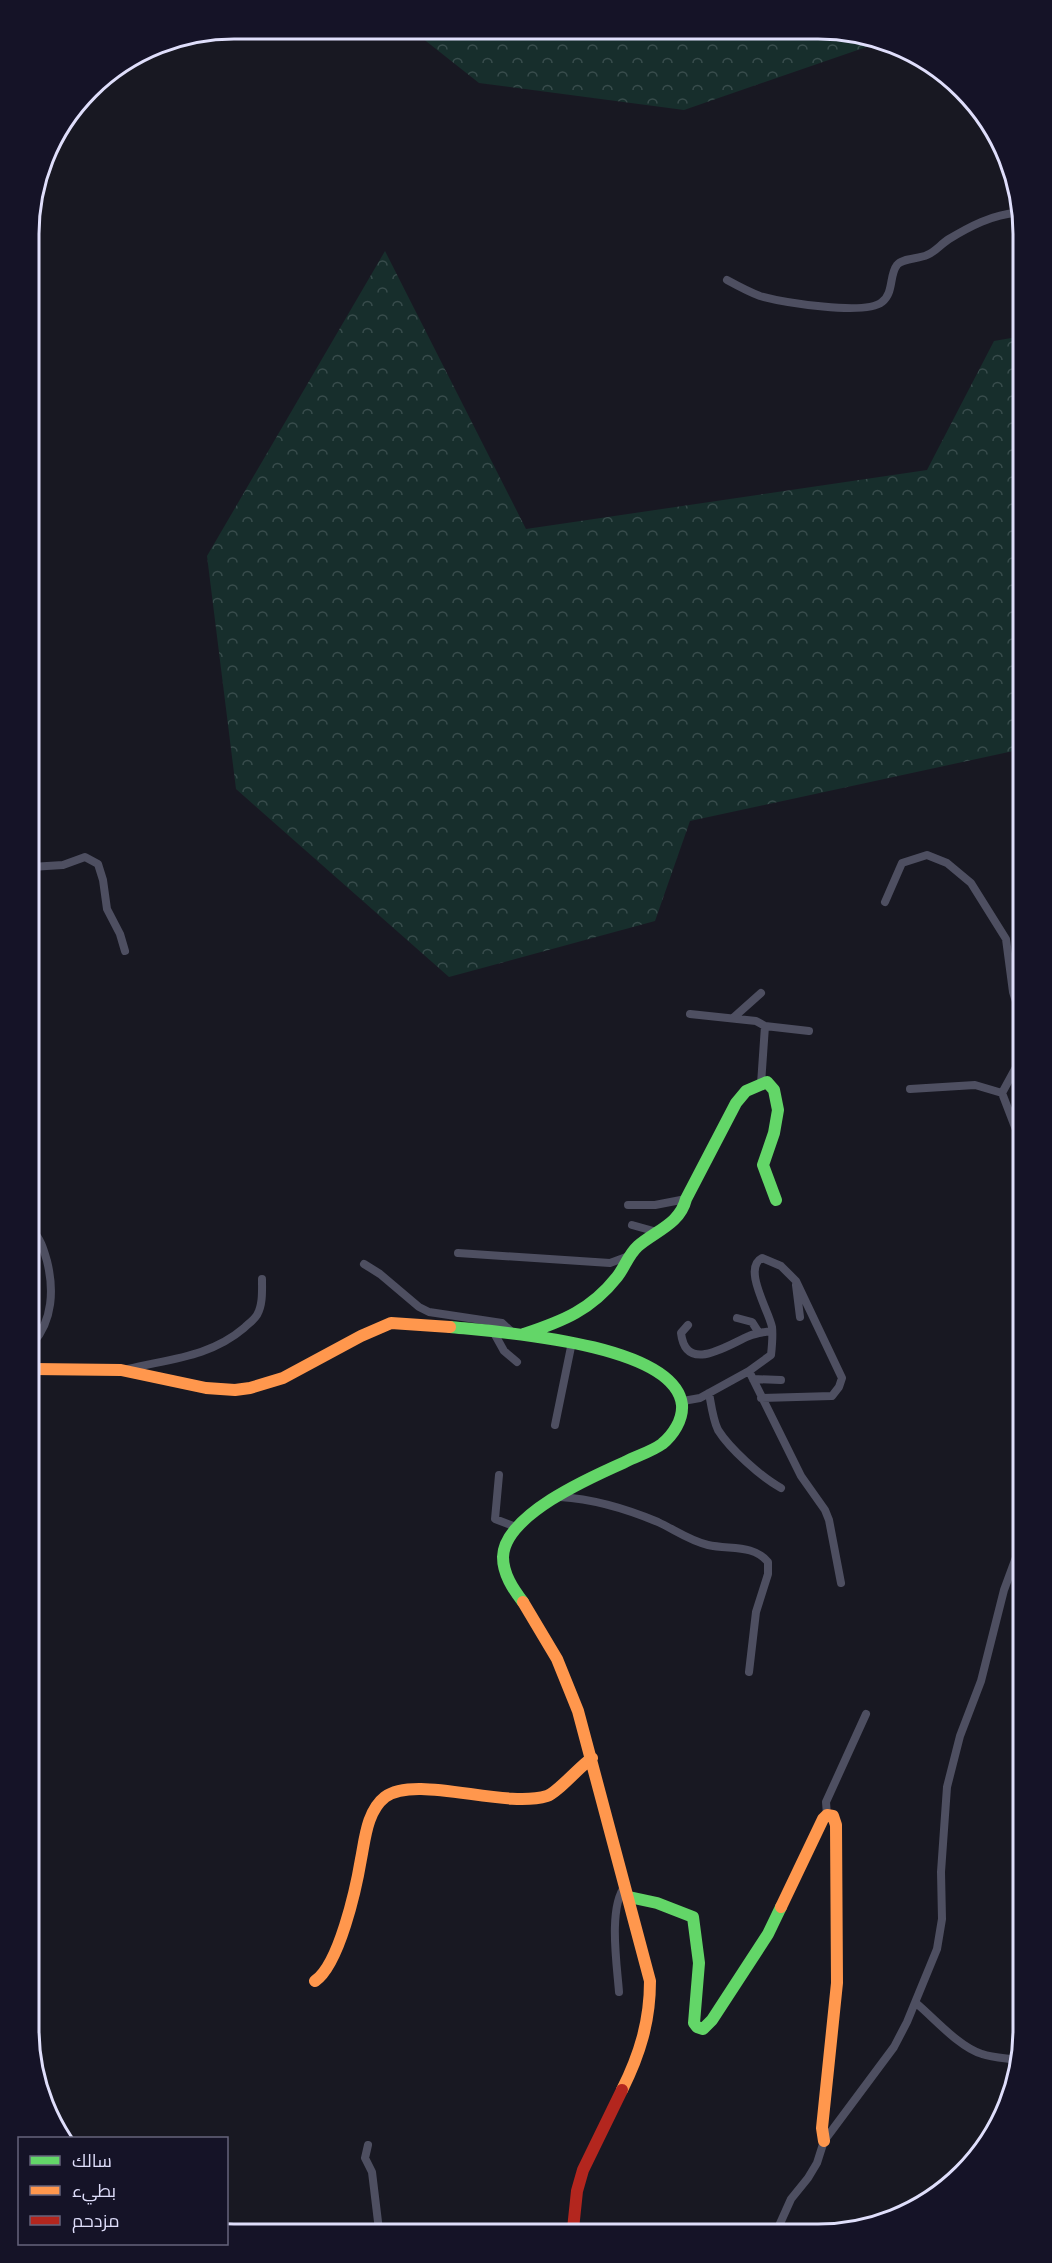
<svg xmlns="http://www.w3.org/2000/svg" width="1052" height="2263" font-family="Jost,Cairo,sans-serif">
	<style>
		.forest { fill: url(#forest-crowns) }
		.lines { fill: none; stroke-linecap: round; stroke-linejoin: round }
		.street { stroke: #4e4f61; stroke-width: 8 }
		.fast { stroke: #63d668; stroke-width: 12 }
		.slow { stroke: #ff974d; stroke-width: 12 }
		.jam { stroke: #b3261e; stroke-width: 12 }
		.rim { fill: none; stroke: #dfdefb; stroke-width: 3 }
	</style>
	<defs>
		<pattern id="forest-crowns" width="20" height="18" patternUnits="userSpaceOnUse" patternTransform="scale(1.5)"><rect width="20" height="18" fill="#172e2c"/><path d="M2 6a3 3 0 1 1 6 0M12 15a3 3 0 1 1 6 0" fill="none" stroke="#384c4c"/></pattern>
	</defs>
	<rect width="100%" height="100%" fill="#181822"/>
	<!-- forest -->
	<path class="forest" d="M412,30L858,32L878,43L684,110L479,83Z
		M385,251L526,529L927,470L994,341L1017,337L1018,750L690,821L655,921L449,977L236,789L207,556Z"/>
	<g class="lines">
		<!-- street -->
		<path class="street" d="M727,280C738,286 749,292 760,296C782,302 865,316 882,302C894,293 889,275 897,265C902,258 919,259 927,255C935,252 941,244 949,239C969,227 993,214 1017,213
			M31,867L63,865L85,857L98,864L103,880L107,909L120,934L125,951
			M885,902L902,863L927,855L947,863L971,883L1006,939L1013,992L1019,1011
			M690,1014L756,1021L765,1026L761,1084
			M733,1018L761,993
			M765,1026L809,1031
			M1020,1060L1002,1093L1020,1140
			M910,1089L975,1085L1002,1093
			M628,1205H655L686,1199
			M632,1225L657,1232
			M33,1231C41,1239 44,1251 47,1261C54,1289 53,1320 33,1343
			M458,1253L610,1263L629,1256
			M364,1264L380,1274L419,1307L429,1312L502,1323L514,1334
			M796,1285L800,1317
			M737,1318L752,1322L759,1333
			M688,1325L681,1333C686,1375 729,1344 749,1336C756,1333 764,1332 772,1331
			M494,1333L504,1351L517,1362
			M128,1369C169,1359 210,1357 244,1328C248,1324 254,1320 257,1315C263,1305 262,1290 262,1279
			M749,1371L771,1355C772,1346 773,1336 772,1327C769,1311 742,1268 762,1258L781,1266L796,1281L842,1378L839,1387L832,1396L761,1398
			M753,1379L781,1380
			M709,1393C711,1404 713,1420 718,1430C730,1449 761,1477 781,1488
			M683,1401L700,1398L749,1371L801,1476L825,1510L829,1520L841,1583
			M555,1425L572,1342
			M499,1475L495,1519L516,1527
			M560,1497C594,1499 627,1509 658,1522C675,1530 690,1541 708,1545C730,1550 753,1544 768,1562V1574L756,1612L749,1672
			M827,1815L826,1802L866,1714
			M619,1992C617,1965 608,1908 625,1886
			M916,2003C934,2018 960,2048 982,2054C993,2058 1007,2058 1019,2060
			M368,2145L365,2158L372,2172L379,2230
			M778,2228L791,2199L808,2178L817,2163L824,2141L894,2047L907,2022L937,1949L942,1919L941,1872L947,1787L960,1736L981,1681L1004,1590L1021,1544"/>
		<!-- fast -->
		<path class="fast" d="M450,1327C499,1332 675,1343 682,1405C683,1420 673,1435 662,1444C651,1452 636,1456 625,1462C591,1477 504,1515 503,1557C503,1574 513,1589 523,1602
			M524,1334C563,1321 591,1310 617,1277C625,1267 628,1255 638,1246C655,1231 680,1224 686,1199L736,1103L746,1091L767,1082L774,1090L778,1110L774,1133L763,1165L776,1200
			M629,1897L657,1903L693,1917L699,1963L694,2023L697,2027L703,2029L712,2020L768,1934L781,1907"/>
		<!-- slow -->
		<path class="slow" d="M33,1369L121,1370L206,1388L235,1390L250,1388L283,1378L361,1336L391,1323L450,1327
			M523,1602L557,1659L578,1711L650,1981C650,2021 640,2054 622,2090
			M781,1907L823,1819L827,1815L833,1816L836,1825L837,1983L822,2128L824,2141
			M315,1981C339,1965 356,1889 361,1859C365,1839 367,1811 385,1797C416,1774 504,1809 547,1796C557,1793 580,1766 592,1758"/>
		<!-- jam -->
		<path class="jam" d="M573,2229L577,2191L583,2170L622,2090"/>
	</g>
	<!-- crop -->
	<path d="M0 0H1052V2263H0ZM234 39H818A195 195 0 0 1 1013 234V2029A195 195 0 0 1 818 2224H234A195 195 0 0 1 39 2029V234A195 195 0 0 1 234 39Z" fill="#151327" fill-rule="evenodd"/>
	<path class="rim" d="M234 39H818A195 195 0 0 1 1013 234V2029A195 195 0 0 1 818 2224H234A195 195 0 0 1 39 2029V234A195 195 0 0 1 234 39Z"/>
	<!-- legend -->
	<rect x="18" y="2137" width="210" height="108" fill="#151327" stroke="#66647c" stroke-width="1.5"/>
	<rect x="30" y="2156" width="30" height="9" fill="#63d668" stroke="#66647c" stroke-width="1.5"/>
	<text x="72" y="2167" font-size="18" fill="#dfdefb">سالك</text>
	<rect x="30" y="2186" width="30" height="9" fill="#ff974d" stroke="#66647c" stroke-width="1.5"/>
	<text x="72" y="2197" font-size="18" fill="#dfdefb">بطيء</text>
	<rect x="30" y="2216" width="30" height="9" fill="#b3261e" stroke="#66647c" stroke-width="1.5"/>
	<text x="72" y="2227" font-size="18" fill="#dfdefb">مزدحم</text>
</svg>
